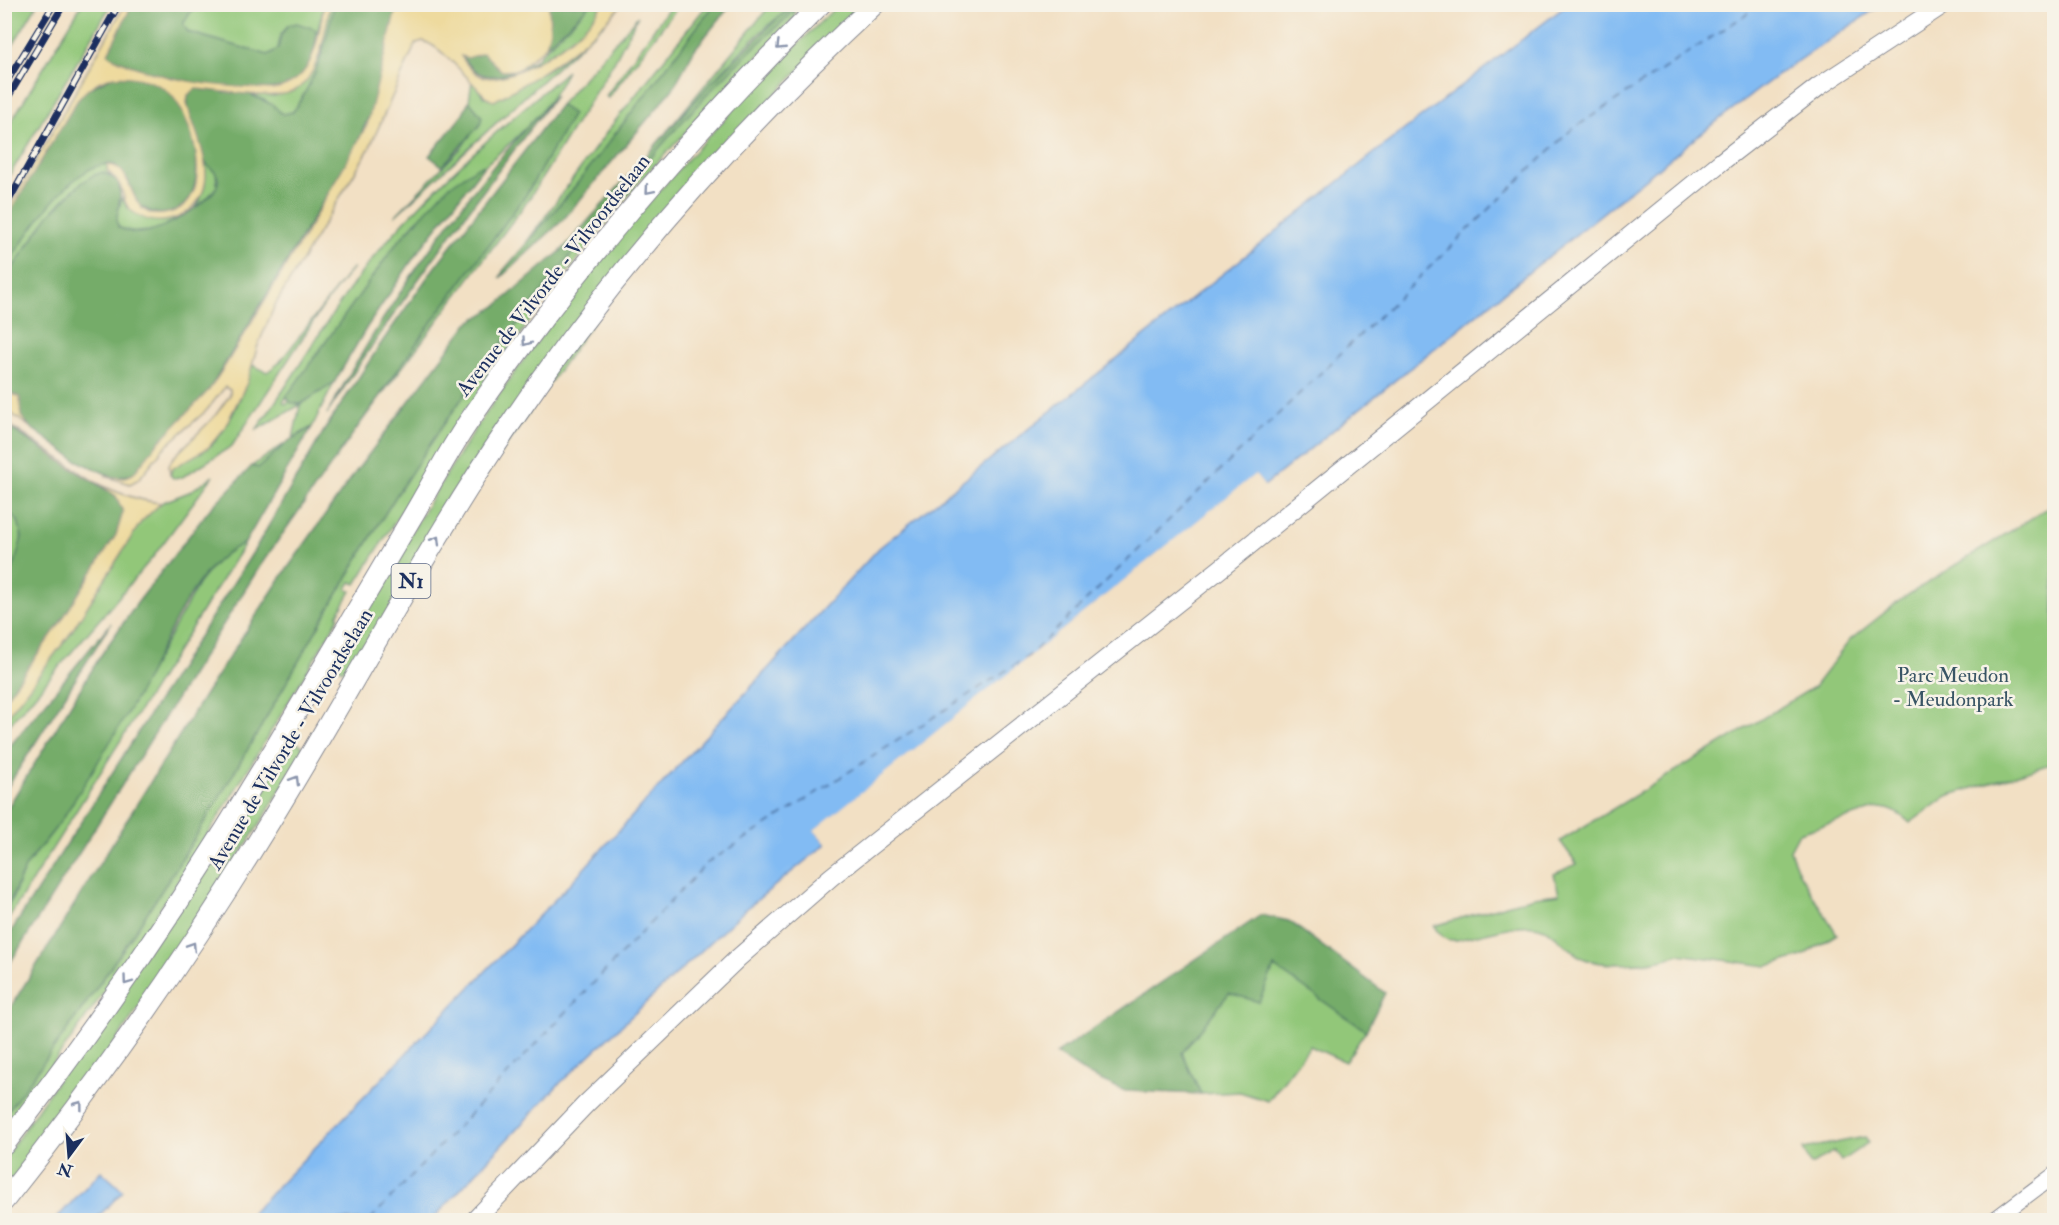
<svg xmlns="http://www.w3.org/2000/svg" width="2059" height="1225" font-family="'IM FELL Double Pica',serif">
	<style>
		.green { fill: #92c779; stroke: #567b6c; stroke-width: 1.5 }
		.forest { fill: #75ac69; stroke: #486e64; stroke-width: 1.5 }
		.sand { fill: #eeda9e; stroke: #84847e; stroke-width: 1.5 }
		.water { fill: #82bbf3; stroke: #4e75a8; stroke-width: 1.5 }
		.pier { fill: #f2e0c4 }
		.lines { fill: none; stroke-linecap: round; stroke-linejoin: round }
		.ferry { stroke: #355283; stroke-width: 1.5; stroke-dasharray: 8 6; stroke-linecap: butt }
		.tertiary-casing { stroke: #868891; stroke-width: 17 }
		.secondary-casing { stroke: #868891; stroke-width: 20 }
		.primary-casing { stroke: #868891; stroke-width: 22 }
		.tertiary { stroke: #fff; stroke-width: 15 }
		.secondary { stroke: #fff; stroke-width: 18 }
		.primary { stroke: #fff; stroke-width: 20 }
		.rail-casing { stroke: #1b2f5e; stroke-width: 7 }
		.rail { stroke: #f7f3e8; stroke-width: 4.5; stroke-dasharray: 14; stroke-linecap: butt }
		.oneway { stroke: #8d97ae }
		.labels { text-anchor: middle; stroke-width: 5; stroke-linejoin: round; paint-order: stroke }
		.shield { fill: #f7f3e8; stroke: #5d6a87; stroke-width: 1.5 }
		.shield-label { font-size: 20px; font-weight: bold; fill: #1b2f5e }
		.street-label { font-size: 21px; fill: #1b2f5e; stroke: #f7f3e8 }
		.park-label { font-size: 21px; fill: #395565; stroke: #f7f3e8 }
	</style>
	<rect width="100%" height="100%" fill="#f7f3e8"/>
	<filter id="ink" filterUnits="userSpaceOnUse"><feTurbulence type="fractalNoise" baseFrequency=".0167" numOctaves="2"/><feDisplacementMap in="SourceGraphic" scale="12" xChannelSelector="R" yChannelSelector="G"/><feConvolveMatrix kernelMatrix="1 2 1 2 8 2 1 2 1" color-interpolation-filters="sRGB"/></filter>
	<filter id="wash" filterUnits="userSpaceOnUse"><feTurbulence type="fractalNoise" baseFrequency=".008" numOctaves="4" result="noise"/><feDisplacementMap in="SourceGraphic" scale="24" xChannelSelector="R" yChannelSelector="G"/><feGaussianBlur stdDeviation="1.35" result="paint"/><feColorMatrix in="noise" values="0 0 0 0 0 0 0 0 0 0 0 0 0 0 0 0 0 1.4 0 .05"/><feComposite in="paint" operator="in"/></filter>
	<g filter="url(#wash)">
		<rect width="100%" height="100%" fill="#f2e0c4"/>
		<!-- green -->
		<path class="green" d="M5,4L37,5L5,58L4,5Z
			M82,4L111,5L5,183V132Z
			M195,5H324L317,34L315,29L281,35L278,49L268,55L188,32L183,24Z
			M330,5H334C325,48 318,76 293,112L282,114L266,101L249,94L275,96L320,57Z
			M590,5H601C591,31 532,68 504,75L534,61Z
			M671,5H679L608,98L606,96Z
			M707,5H714L573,189L526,243L612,125Z
			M838,5H864L697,173L349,670H341L336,661C391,567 444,472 507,383C604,245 717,121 838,5Z
			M788,7L793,9C771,12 675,123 655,146L768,8Z
			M795,11V17L638,183L540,307L450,433L356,584L351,582L347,589L351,591L337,616L339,617C234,796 131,964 5,1128L4,1115C76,1020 144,922 205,821C271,714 329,603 396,496C457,400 527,309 599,220C659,145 720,73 795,11Z
			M638,16L614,62L529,199L347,441L433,320L526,195L573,114L560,105Z
			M606,22L395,216L462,147L482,117L469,101L472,81L484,97H502L558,63Z
			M567,71C548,111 517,138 484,166H479L414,223L396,244L283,402L286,404L290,399L301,404L334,383L312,427L293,438L300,405L256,430C301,368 337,298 388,240C442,178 505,124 567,71Z
			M107,163L115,165H108L107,170L111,175C76,163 23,254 5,279V268C26,237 67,168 107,163Z
			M205,163L216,173L217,187C195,214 152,243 118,227L116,219L122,198L127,207C140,210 167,219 178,218C203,214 207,182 205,163Z
			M353,267L324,305L232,446L181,478H173L170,474C175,460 197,457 208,448C228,433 245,389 252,365L267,372L279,363Z
			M290,440L258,468L252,466Z
			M213,476L153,557L5,730V719L68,637L141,522L161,503L189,492Z
			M2054,504V763L1947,796L1910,823C1901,814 1891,807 1878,808L1799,833L1790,850L1799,873L1837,934L1802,956L1767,966L1678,954C1657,964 1599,969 1579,956C1564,947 1553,928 1534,926C1517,923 1476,936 1457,940C1445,941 1440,936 1434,926L1534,897L1559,894L1554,874L1577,864L1560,841L1814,687L1850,640L1903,598Z
			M5,509C9,512 16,517 18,522C28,541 13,568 5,585Z
			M245,543L5,924V910L12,900L25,867L55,829L126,714L199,583L219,558L232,548Z
			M295,742L302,746L303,751L265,816L115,1043L5,1189V1157L288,743Z
			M1274,966L1366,1031L1345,1062L1310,1046L1268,1101L1240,1092L1201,1094L1182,1053L1229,993L1259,1001Z
			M1865,1137L1869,1142L1841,1161L1834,1151L1811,1165L1803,1149Z"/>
		<!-- forest -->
		<path class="forest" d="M132,5H195L183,24L188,32L268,55L278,49L281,35L288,25L297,23L315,29C318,37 315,47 312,56C307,69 300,82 286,86C260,96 122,77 108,53Z
			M334,5H397L372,109L354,150L209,390L157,444L142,465L133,474L115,478L76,460L30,427L21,416L18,406L9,391H5V279L49,215L79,185L92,176L103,172L118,181C124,200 114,211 118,227C126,231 136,234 145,232C162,230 219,200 218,180C218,171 209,169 205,162C199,150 185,106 188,95L196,89L249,94L273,105L282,114L293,112C318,75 325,48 334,5Z
			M549,5H590L546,46L550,30Z
			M714,5H731L695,49L672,90L584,195L563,220L500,278L503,271L573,189Z
			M793,9L795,11C719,75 657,149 594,226C524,312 456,402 396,496C329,603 271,714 205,821C144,922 76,1020 5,1115V1016L207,691L280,579L357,470L468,323L495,307L562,250L710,84L781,15Z
			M483,53L502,71H515C490,81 476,77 461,55L475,56Z
			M116,75C134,76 158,80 171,94C194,118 212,191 177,210C163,217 151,213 138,205L128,180L115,165C75,155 25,239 5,268L4,221L77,101L86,90Z
			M555,96C476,200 397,304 327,414C389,300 466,191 555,96Z
			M469,101L482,117L480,125L442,166L429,156L461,117Z
			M560,105L573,114L526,195L433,320L260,566L5,971V941L255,549L325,429L384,339L434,268Z
			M479,166H484L415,256L367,327L334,383L301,404L291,403L286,397L396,244L448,187Z
			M5,425L116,496L123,512L116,535L58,626L5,699L4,585L15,563L22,537L18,521L5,509Z
			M312,427L245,543C195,562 165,644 141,689C119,729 94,768 70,807C58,828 40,845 27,865C17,879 15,897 5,910V812L101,655L138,602L209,510L252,466L258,468L290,440Z
			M111,623L5,791V752Z
			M1261,915L1289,921L1385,993L1366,1031L1274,967L1259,1002L1229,993L1182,1053L1201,1094L1125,1091L1087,1074L1056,1054Z"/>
		<!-- sand -->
		<path class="sand" d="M125,5H132L108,53L110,56C162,82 215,86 272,89C315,83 317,40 324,5H330C312,114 294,98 196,89L188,95L187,103C193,126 206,151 206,175C206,212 163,235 133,212C122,204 125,194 119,184C117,178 110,175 107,170L108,165C138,164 124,224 168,213C217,202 194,122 172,96C166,88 155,83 145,80C116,72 96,77 77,101L5,221V215Z
			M397,5H549L550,30L546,46L518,70L502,71L483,53L468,58L461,56C466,64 475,75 485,77C515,84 591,31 601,5H622C585,46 541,75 494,101C482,100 449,49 423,41L416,43L369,149L275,305L258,345L247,383L224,429L208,448L173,468L170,474L169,466L172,459L214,417L230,395V390L225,387L207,410L163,449L139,479L130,484L105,476L123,478L133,474L157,444L209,390L226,364L304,236L367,125Z
			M5,391L20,397L21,416L30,427L5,409Z
			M5,422C54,456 100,496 161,503L141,522L68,637L5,719V699L58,626L116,535L123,512L116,496Z"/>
		<!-- water -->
		<path class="water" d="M1567,5H1881L1779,74L1713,124L1264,486L1255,475L815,830L826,844L745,910L558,1085L432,1220H245L566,888L879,548L1387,143Z
			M101,1171L123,1191L95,1220H55Z"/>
		<!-- pier -->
		<path class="pier" d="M1255,474L1266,488H1262L1254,479L819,831L828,843V846L814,830Z"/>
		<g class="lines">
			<!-- ferry -->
			<path class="ferry" d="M370,1220L706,864L1030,655L1571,130L1762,4"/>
		</g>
	</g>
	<g filter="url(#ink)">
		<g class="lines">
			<!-- tertiary casing -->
			<g class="tertiary-casing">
				<path id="tertiary" d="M1994,1220L2054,1175"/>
			</g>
			<!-- secondary casing -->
			<g class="secondary-casing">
				<path id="secondary" d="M475,1220L586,1104L737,959L831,877L1220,569L1721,162L1818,87L1944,4"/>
			</g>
			<!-- primary casing -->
			<g class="primary-casing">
				<path id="primary" d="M4,1145C103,1018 193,886 275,748C321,671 366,594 412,517C433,482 450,447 474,414C575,267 695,130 821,4
					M4,1201C96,1086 181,966 258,841C344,704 418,560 509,426C613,271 738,131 875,4"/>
			</g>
			<!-- tertiary -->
			<use href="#tertiary" class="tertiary"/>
			<!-- secondary -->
			<use href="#secondary" class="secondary"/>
			<!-- primary -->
			<use href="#primary" class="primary"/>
			<!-- rail casing -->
			<g class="rail-casing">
				<path id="rail" d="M4,86L54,4
					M4,104L64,4
					M4,209L119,4"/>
			</g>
			<!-- rail -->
			<use href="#rail" class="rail"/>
		</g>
		<!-- one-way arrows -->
		<defs><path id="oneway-chevron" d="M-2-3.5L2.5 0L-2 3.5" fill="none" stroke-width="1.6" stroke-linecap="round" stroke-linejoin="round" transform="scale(1.5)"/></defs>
		<g class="oneway">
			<use href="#oneway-chevron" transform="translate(780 46) rotate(136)"/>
			<use href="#oneway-chevron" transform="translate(649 190) rotate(131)"/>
			<use href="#oneway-chevron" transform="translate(526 342) rotate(126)"/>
			<use href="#oneway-chevron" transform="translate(436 540) rotate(-59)"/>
			<use href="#oneway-chevron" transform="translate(295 780) rotate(-59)"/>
			<use href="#oneway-chevron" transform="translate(192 946) rotate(-57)"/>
			<use href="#oneway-chevron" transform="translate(127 981) rotate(126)"/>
			<use href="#oneway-chevron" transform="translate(79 1105) rotate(-53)"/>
		</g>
	</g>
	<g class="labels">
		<!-- shield labels -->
		<rect class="shield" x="391.5" y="564" width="39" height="34" rx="4.5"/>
		<g class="shield-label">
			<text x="411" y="588">N1</text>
		</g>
		<!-- street labels -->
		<g class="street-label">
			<text transform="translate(553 275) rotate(-52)" y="7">Avenue de Vilvorde - Vilvoordselaan</text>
			<text transform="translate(290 739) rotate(-59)" y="7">Avenue de Vilvorde - Vilvoordselaan</text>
		</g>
		<!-- park labels -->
		<g class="park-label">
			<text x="1953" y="682">Parc Meudon<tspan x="1953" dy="24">- Meudonpark</tspan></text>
		</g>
	</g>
	<!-- margin -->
	<rect width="2059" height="1225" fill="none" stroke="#f7f3e8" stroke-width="24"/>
	<!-- north arrow -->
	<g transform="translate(69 1156) rotate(196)" stroke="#f7f3e8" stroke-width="4.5" paint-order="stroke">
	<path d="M0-4.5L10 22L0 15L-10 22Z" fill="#1b2f5e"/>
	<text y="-9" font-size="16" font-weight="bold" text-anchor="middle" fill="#1b2f5e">N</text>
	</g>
</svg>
